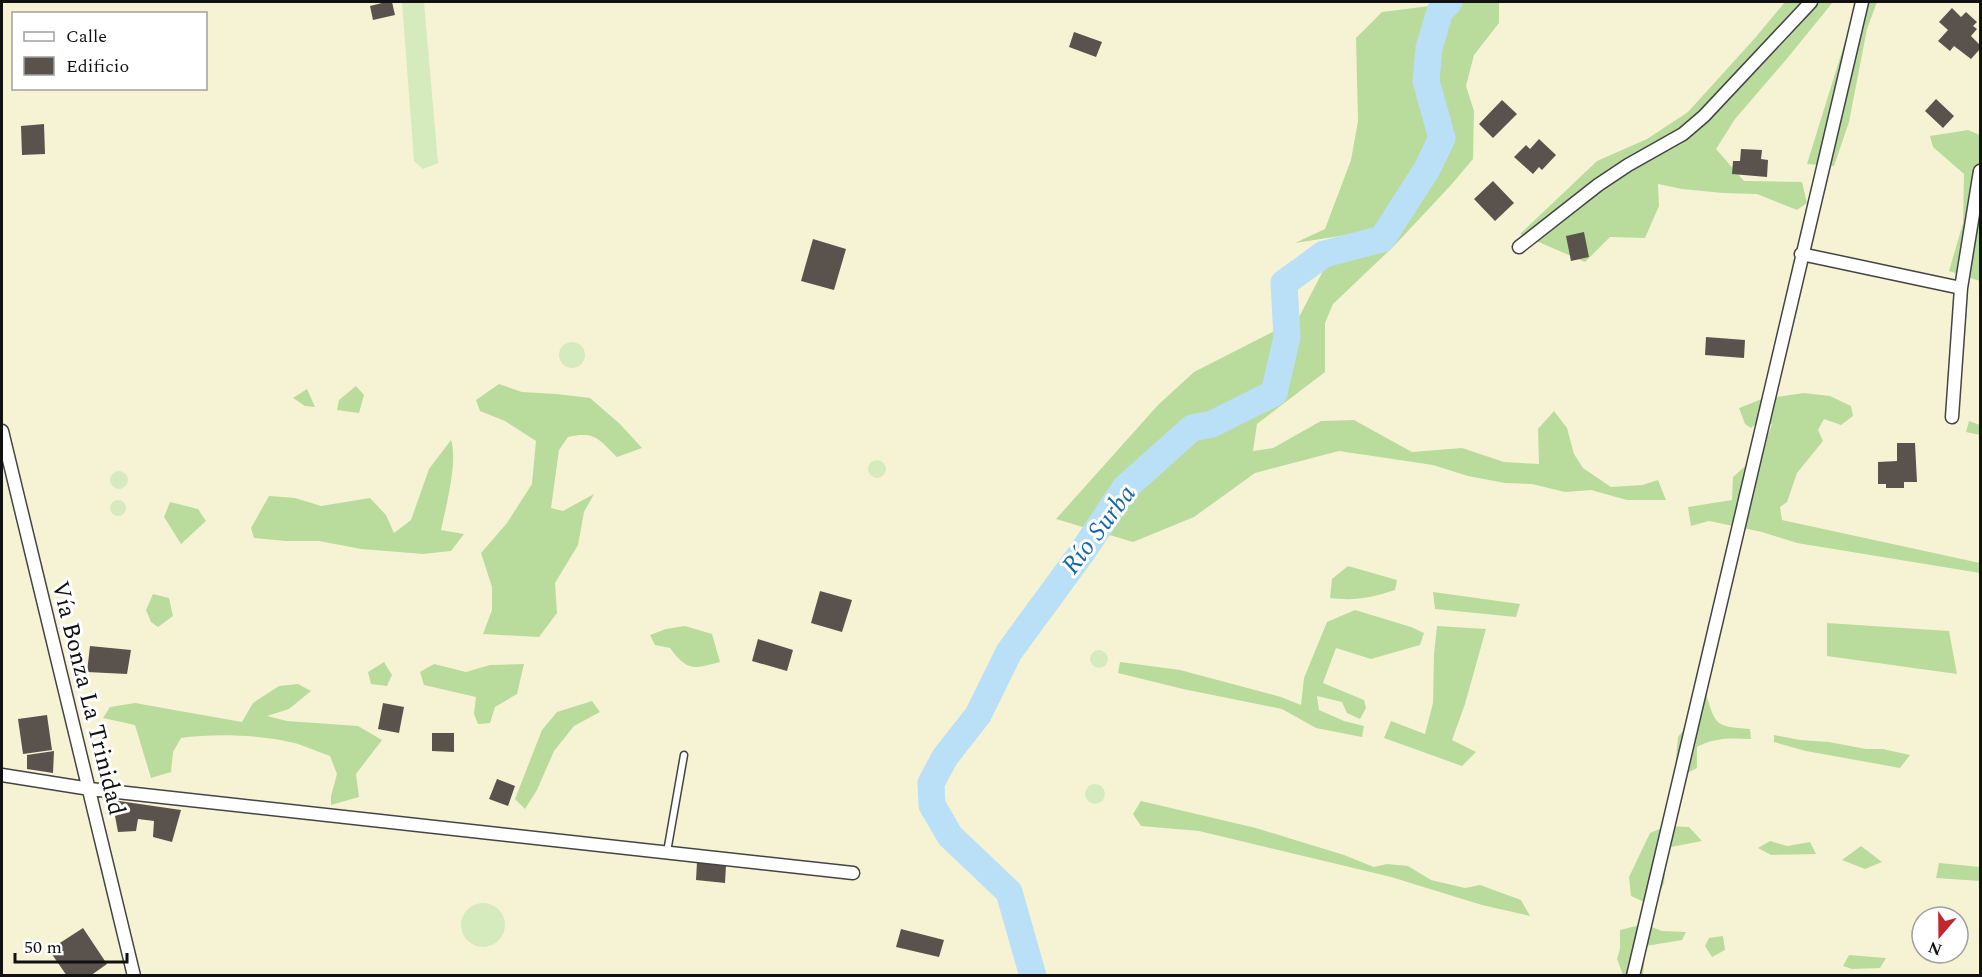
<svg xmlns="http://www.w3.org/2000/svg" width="1982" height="977" font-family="Spectral,serif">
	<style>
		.farmland { fill: #f6f3d4; fill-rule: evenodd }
		.green { fill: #d5ebbd }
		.forest { fill: #b9dc9c }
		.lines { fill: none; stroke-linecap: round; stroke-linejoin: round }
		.river { stroke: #b9e0f7; stroke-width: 27 }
		.building { fill: #5a524d }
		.lane-casing { stroke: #444; stroke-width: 9 }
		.street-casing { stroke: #444; stroke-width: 15 }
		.lane { stroke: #fff; stroke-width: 6 }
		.street { stroke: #fff; stroke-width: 12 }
		.labels { text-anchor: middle; stroke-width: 6; stroke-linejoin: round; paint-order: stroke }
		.street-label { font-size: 24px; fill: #111; stroke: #fff }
		.water-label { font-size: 26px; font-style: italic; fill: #1768a6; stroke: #fff }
	</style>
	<rect width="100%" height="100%" fill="#fffdf5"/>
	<!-- farmland -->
	<path class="farmland" d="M2,2H1980V975H2ZM14,14H206V88H14ZM1922,917H1958V953H1922Z"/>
	<!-- green -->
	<path class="green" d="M402,2H424L438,163L423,169L414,161Z
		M559 355a13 13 0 1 1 26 0a13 13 0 1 1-26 0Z
		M868 469a9 9 0 1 1 18 0a9 9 0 1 1-18 0Z
		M110 480a9 9 0 1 1 18 0a9 9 0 1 1-18 0Z
		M110 508a8 8 0 1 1 16 0a8 8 0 1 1-16 0Z
		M1090 659a9 9 0 1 1 18 0a9 9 0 1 1-18 0Z
		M1085 794a10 10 0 1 1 20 0a10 10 0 1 1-20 0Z
		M461 925a22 22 0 1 1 44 0a22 22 0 1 1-44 0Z"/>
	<!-- forest -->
	<path class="forest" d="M1461,2H1499V23L1474,55L1466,86L1474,111L1473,159L1451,185L1393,247L1333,304L1325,323V372L1257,424L1253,451L1273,448L1321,421L1354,420L1412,452L1462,448L1504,462L1539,464L1538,429L1554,411L1567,428L1574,454L1583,468L1611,487L1642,485L1658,480L1666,500H1627L1591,490L1565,492L1532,484L1505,483L1468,476L1433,465L1339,451L1255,473L1194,517L1133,542L1056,519L1158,405L1194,372L1298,319L1323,271L1353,234L1295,243L1325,229L1351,160L1358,121L1356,38L1382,12Z
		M1785,2H1833L1785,61L1735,119L1716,149L1744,181L1802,182L1807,203L1797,210L1757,194L1723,193L1682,189L1658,184L1659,206L1645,238L1610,237L1585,262L1520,234L1597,161L1647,139L1688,112L1755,38Z
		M1855,2H1877L1867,29L1849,122L1834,166L1807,164L1857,3Z
		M1968,130L1980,135V281L1949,271L1963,223L1964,174L1933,147L1930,136Z
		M499,384L522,392L557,394L590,398L620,424L642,448L617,457C598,439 596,431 568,437L559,450L551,508L563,511L594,494L584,512L578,545L555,583L557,613L539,637L483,634L492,610V587L481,553L507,523L532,484L536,441L505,421L480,411L476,400Z
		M356,386L364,395L359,413L337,410L339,400Z
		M307,389L315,407L305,406L293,398Z
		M1804,393L1830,396L1851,406L1853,416L1841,425L1824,419L1818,430L1823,441L1797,473L1787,502L1780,507L1782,520L1980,563V573L1797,543L1762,532L1709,521L1691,526L1688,507L1732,500L1733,477C1751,462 1765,447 1772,424L1759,421L1751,428L1745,424L1739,408L1762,399Z
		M1969,421L1980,425V435L1966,432Z
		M451,440C458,461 446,507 441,530L464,534L451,551L423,554L361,549L319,541H286L254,538L251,528L269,496L295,498L321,506L370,498L386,515L394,533L411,520L429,469Z
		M170,502L198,509L206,521L181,544L164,517Z
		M1348,566L1397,580L1395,590C1371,598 1355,601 1330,598L1332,579Z
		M1433,592L1520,604L1516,617L1435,609Z
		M153,594L169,598L173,616L158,627L151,622L146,610Z
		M1355,610L1411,627L1424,633L1420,645L1371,659L1336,648L1323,683L1364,700L1366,708L1360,719L1347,713L1342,702L1317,696L1319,710L1344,721L1364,726L1362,737L1316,728L1282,709L1183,689L1118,673L1120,662L1180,670L1281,697L1301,705L1304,678L1327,622Z
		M1827,623L1949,631L1957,674L1827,656Z
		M685,626L712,634L720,662C693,669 688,672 670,648L655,645L650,635L666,629Z
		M1437,626L1486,629L1465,704L1452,740L1476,752L1462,766L1384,738L1391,721L1425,734L1433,703L1434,654Z
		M384,662L392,675L387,686L371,684L368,672Z
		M434,664L466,672L490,665L524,664L517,694L495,707L490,723L478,724L474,714L476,697L424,685L420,672Z
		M298,684L311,691L289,709L267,716L287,721L358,726L382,740L356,774L359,797L331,805V796L337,774L330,756C319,752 309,748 298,744C267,735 214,733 181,738L173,752L171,772L151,778L135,725L103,718L110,707L135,703L242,722L253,703L279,686Z
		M1706,694C1716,727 1716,726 1750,729L1751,739C1731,738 1715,737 1697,747V768L1674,780L1678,737L1691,721Z
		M592,701L600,712L574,726L554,751L537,790L525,809L515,799L542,730L557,712Z
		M1774,735L1800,740L1829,742L1866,749H1883L1910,755L1900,768L1806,751L1774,742Z
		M1141,801L1256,828L1344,855L1374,867L1387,864L1408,866L1431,880L1465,888L1480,885L1521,900L1530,916L1482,905L1391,877L1199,831L1141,826L1133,814Z
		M1667,826L1689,827L1702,841L1671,847L1667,853L1664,883L1653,906L1631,896L1629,877L1650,833Z
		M1770,841L1787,846L1810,842L1816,854L1771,855L1758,848Z
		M1861,846L1882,862L1865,869L1842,860Z
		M1939,863L1980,867V881L1936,878Z
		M1644,924L1662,931L1686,932L1682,940L1646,946L1643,975H1623L1617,959L1620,949V930Z
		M1723,936L1725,950L1712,957L1705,946L1709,938Z
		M1849,955L1886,958L1880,968L1852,969L1843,966Z"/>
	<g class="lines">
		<!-- river -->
		<path class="river" d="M1033,976L1009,892L950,836L932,805L931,783L945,757L978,715L1009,652L1083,551L1125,488L1192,428L1212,424L1274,393L1287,337L1284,283L1324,254L1382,239L1427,169L1442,138L1426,81L1429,48L1440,11L1449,2"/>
	</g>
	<!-- building -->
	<path class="building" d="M386,2H392L395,15L373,20L370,6Z
		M1952,8L1961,17L1966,12L1977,22L1973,26L1977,29L1971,36L1980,45V49L1971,59L1954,46L1950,51L1938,41L1948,30L1939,22Z
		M1074,32L1102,42L1096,57L1069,47Z
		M1936,99L1954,116L1943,128L1925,111Z
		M1502,100L1517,114L1493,138L1479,124Z
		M44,124L45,154L22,155L21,126Z
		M1539,139L1556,155L1542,170L1539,167L1533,174L1514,157L1526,145L1530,149Z
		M1741,149L1762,150L1761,159L1768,160L1767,177L1732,174L1733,161H1740Z
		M1493,181L1514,203L1495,221L1474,199Z
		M1584,232L1589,257L1571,261L1566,236Z
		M813,239L846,249L834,290L801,281Z
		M1706,337L1745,340L1744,358L1705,355Z
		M1897,443H1915L1917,482H1904V488H1886V484H1878V462L1897,461Z
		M820,591L852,600L842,632L811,623Z
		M758,639L793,650L787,671L752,661Z
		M90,646L131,650L127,674L87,672Z
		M383,703L404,707L399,733L378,729Z
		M47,715L52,750L23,754L18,719Z
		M432,733H454V752L432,751Z
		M54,751L53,773L27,769V755Z
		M497,779L515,786L508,806L489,799Z
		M112,800L181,810L172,842L153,837L154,821L138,819L136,831L118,832Z
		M697,862L726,865L725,883L696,880Z
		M83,928L107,964L90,976H67L49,950Z
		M901,929L944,940L939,957L896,947Z"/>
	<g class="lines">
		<!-- lane casing -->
		<g class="lane-casing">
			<path id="lane" d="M667,852L684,755"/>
		</g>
		<!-- street casing -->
		<g class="street-casing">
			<path id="street" d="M1519,247L1598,185L1628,165L1683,134L1704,116L1811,2
				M1801,254L1961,288
				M1952,417L1961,288L1980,171
				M2,431L134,976
				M2,775L90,789L853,873
				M1633,976L1862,2"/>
		</g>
		<!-- lane -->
		<use href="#lane" class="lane"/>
		<!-- street -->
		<use href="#street" class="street"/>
	</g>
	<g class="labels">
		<!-- street labels -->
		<g class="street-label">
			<text transform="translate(89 698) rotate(76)" y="8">Vía Bonza La Trinidad</text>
		</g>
		<!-- water labels -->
		<g class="water-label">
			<text transform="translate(1098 529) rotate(-53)" y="9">Río Surba</text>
		</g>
	</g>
	<!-- border -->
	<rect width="1982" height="977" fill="none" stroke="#111111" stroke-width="6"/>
	<!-- legend -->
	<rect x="12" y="12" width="195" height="78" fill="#ffffff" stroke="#a0a0a0" stroke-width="1.5"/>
	<rect x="24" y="32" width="30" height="9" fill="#ffffff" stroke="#a0a0a0" stroke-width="1.5"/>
	<text x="66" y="42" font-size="18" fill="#111111">Calle</text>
	<rect x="24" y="57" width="30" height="18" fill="#5a524d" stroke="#a0a0a0" stroke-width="1.5"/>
	<text x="66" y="72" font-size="18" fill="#111111">Edificio</text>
	<!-- north arrow -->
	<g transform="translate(1940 935) rotate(200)"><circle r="28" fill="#ffffff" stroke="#a0a0a0" stroke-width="1.5"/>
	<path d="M0-4.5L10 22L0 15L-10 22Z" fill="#c4262e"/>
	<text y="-9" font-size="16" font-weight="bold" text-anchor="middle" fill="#111111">N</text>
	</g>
	<!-- scale -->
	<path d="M15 953v9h112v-9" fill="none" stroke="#111111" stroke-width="3"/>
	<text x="24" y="953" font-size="18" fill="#111111" stroke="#ffffff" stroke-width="4.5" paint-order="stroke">50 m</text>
</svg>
